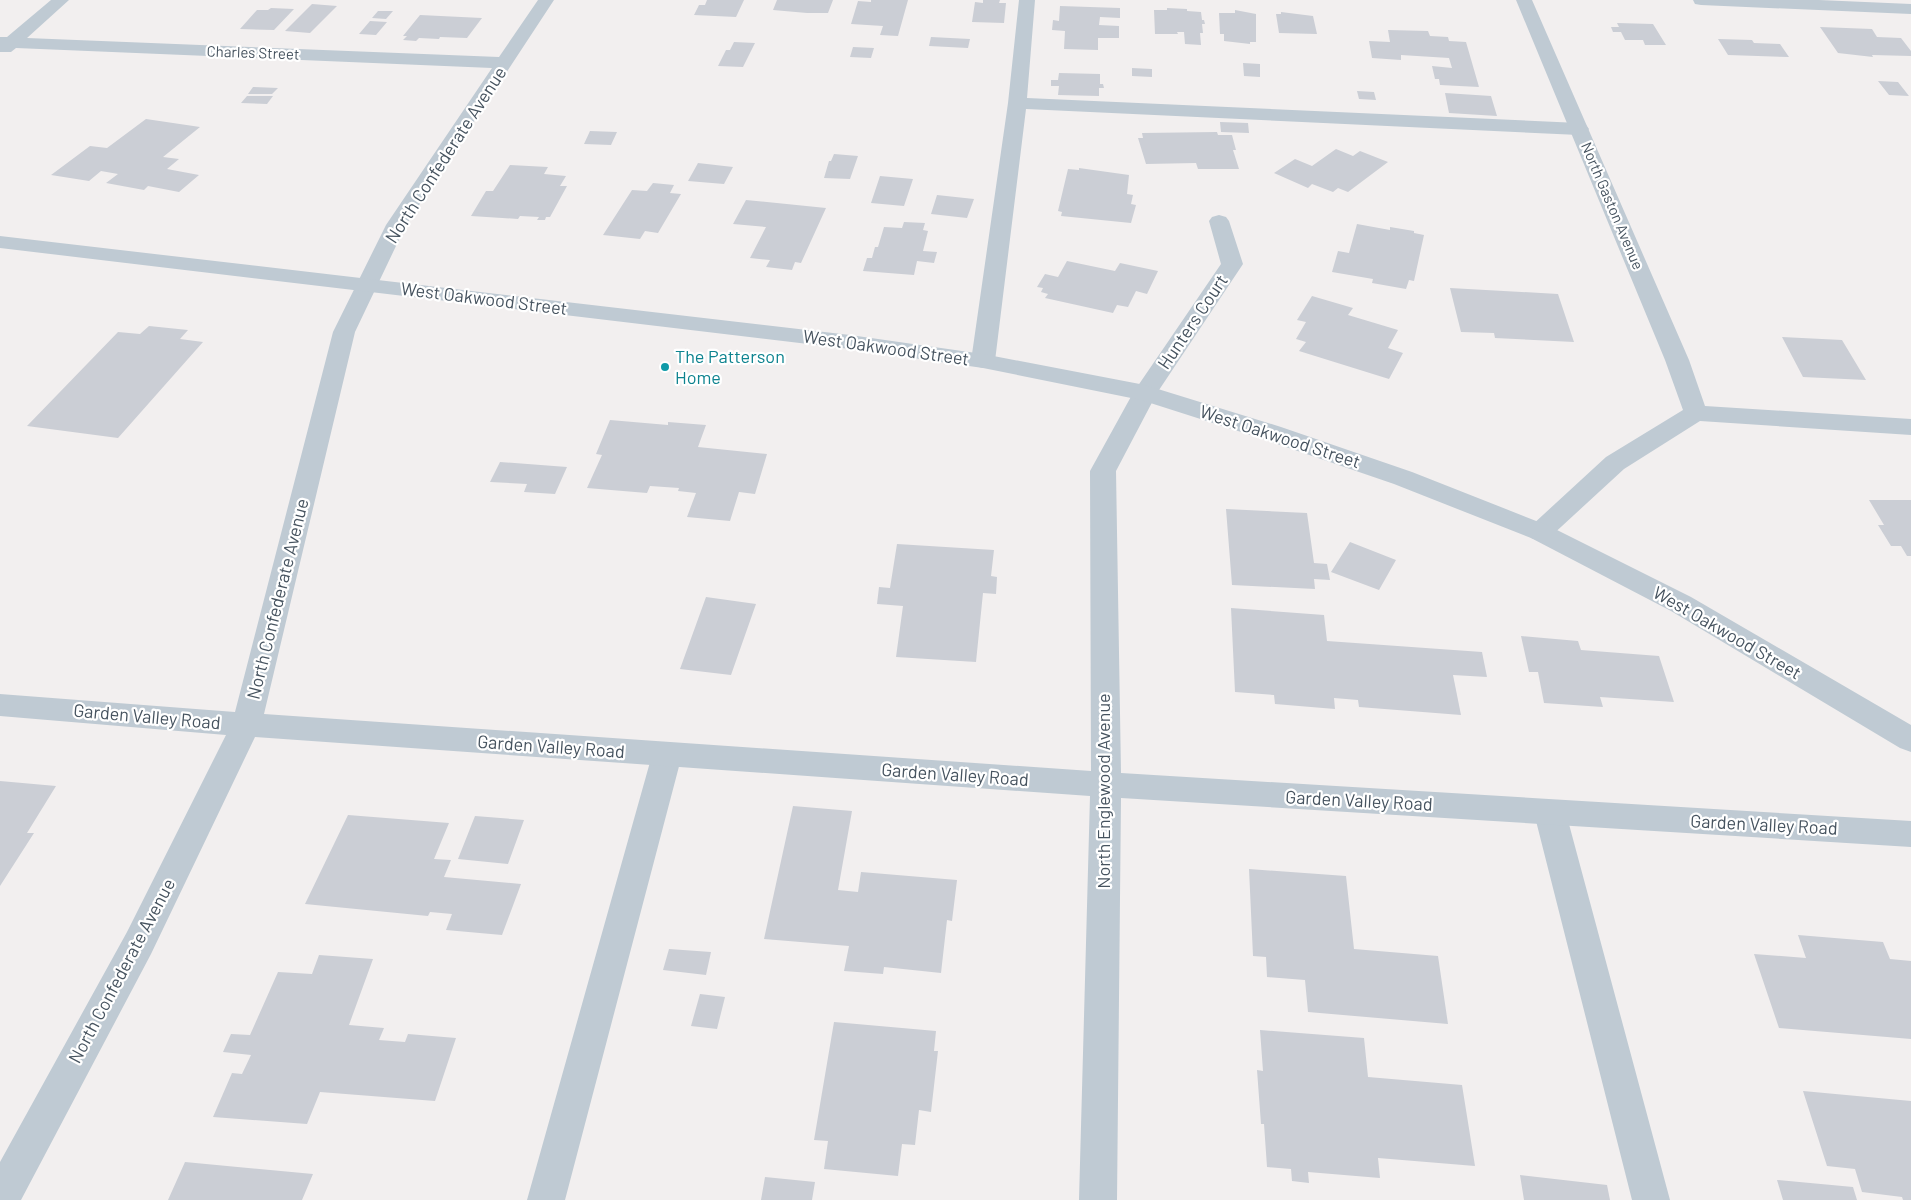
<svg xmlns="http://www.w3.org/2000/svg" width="1911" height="1200" font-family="Barlow,sans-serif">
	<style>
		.building { fill: #cbced5 }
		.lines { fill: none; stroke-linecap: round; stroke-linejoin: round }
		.service { fill: #bfcad3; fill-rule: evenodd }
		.minor { fill: #bfcad3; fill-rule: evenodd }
		.tertiary { fill: #bfcad3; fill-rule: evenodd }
		.culture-dot { fill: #0f9aa8; stroke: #fff; stroke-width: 2 }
		.labels { text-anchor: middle; stroke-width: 4.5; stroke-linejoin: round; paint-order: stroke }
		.far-street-label { font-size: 15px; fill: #46535f; stroke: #fff }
		.street-label { font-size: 18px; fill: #46535f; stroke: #fff }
		.culture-label { font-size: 18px; fill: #0d838f; stroke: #fff; text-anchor: start }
	</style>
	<rect width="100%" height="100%" fill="#f2efef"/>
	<!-- building -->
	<path class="building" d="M707,0H744L736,17L694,15L699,5H705Z
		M777,0H833L828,13H807L773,10Z
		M871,0H908L898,36L880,35L883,26L851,24L858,1L871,2Z
		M983,0H1000L999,3H1006L1004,23L972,22L975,2L983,3Z
		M312,4L337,6L310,33L285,31Z
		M1060,6L1120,8V18L1100,17L1099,25L1119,26V38H1098V50L1064,49L1065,31L1052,30L1053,20L1059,21Z
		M271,8L294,9L274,30L240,29L257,10H268Z
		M1167,8L1187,9V11L1201,12L1202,20H1204L1205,24H1202L1203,33H1200L1201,45L1185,44L1184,32H1177L1178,34H1155L1154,10H1167Z
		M1235,10L1256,14V42H1250V44L1224,41V34H1220L1219,13H1235Z
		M378,11H393L386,19L372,18Z
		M1281,12L1313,16L1317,34L1279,33L1276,14H1281Z
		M420,15L482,18L467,38L440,37L439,39L419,38L416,41L403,40L407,36H403Z
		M370,21L387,22L376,35L359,34Z
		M1617,23L1653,24L1666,45H1645L1643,40H1625L1621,32H1613L1611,27H1619Z
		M1820,27L1872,29L1877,37L1901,38L1911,51V56L1872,55L1873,57L1838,53Z
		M1388,30L1428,31L1430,36L1448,37L1449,41L1466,42L1479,87L1440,85L1439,79H1435L1432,66L1452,68L1449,58L1401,55V60L1372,58L1369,41L1390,42Z
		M931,37L970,39L968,48L929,46Z
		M1718,39L1752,40L1754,43L1780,44L1789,57L1728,55Z
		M734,42L755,43L743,67L718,66L726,50H730Z
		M853,47L874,48L871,58L850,57Z
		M1243,63L1260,64V77L1244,76Z
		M1132,68L1152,69V77L1132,76Z
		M1059,73L1100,74V84H1103L1104,88H1099V96L1058,95L1059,86H1051V80H1058Z
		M1878,81L1898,82L1909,96L1889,95Z
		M253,87L278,88L272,94H248Z
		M1357,91L1374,92L1376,100L1359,99Z
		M1445,93L1491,96L1497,116L1449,113Z
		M247,96H273L267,104L241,103Z
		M146,119L200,127L163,157L179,159L167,169L199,175L179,192L148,186L144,190L106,183L118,174L101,171L89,181L51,175L90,146L107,148Z
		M1220,122L1248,123L1249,133L1221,132Z
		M590,131L617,132L611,145L584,144Z
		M1217,132L1218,135H1232L1236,150H1233L1239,169H1198L1196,163L1146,164L1138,138H1143L1142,133Z
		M1336,149L1353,156L1360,151L1388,162L1348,192L1338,188L1333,192L1312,184L1308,188L1274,173L1295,159L1312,166Z
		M834,154L858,156L850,179L824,178L829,161H831Z
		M698,163L733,167L724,184L688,181Z
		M510,165L548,167L544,174L566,176L560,186H567L550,217H546L545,220H537L539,217L520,216L518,219L471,216L486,191H493Z
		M1079,168L1129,175L1127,194L1133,195L1131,204L1136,205L1131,223L1061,216L1062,212L1058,211L1068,169L1079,170Z
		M880,176L913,179L904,206L871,203Z
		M653,183L674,185L670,193L681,194L658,233L645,231L640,239L603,235L632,190L647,191Z
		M937,195L974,199L967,218L931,214Z
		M746,200L826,208L801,263L795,262L792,270L766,267L770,260L750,258L766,227L733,224Z
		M904,222L925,223L923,230L928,231L923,251L937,252L934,263L917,261L914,275L863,271L867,258H872L875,247H878L884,227L902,228Z
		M1357,224L1390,230V227L1414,231V233L1424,235L1414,281L1409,280L1406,289L1372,283L1373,279L1332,272L1338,251L1349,253Z
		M1067,261L1115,271L1120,263L1158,271L1147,294L1136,291L1128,307L1117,305L1113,313L1045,298L1048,294L1041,292L1043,288L1037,287L1045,274L1058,277Z
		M1450,288L1558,294L1574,342L1495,338L1494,333L1461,332Z
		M1312,296L1353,308L1348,315L1398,330L1388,348L1403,353L1389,379L1299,351L1306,342L1296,339L1306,322L1297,320Z
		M149,326L188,330L180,339L203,342L118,438L27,426L118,332L140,334Z
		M1782,337L1842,340L1866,380L1803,377Z
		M610,420L668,425V422L706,425L698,447L767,454L755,494L739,492L730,521L687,517L696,493L678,491L679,488L650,486L647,493L587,488L602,455L596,454Z
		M500,462L567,467L555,494L524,492L527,484L490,482Z
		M1869,500H1911V556H1907L1901,546H1891L1878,525H1884Z
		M1226,509L1307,513L1314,563L1327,564L1330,580L1314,579L1315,589L1232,585Z
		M1350,542L1396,560L1379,590L1331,572Z
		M897,544L994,550L991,576L997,577L996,594L983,593L976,662L896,657L903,606L877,604L879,587L890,588Z
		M706,597L756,604L731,675L680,669Z
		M1231,608L1324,615L1327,641L1482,652L1487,677L1453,675L1461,715L1359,707L1358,700L1334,698L1335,709L1275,704L1274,695L1235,692Z
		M1521,636L1578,641L1581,650L1659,656L1674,702L1600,697L1603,707L1544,703L1538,672H1529Z
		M0,781L56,786L27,833H34L0,886Z
		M793,806L852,811L838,890L858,892L861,872L957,880L952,921L947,920L941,973L884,967L883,974L844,971L849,946L764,939Z
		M348,815L449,823L434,859L451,860L444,877L521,884L502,935L446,930L452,914L430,912L428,916L305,904Z
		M475,816L524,820L508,864L458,859Z
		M1249,869L1346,876L1354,949L1438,956L1448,1024L1308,1012L1305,980L1267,977L1266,957L1253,956Z
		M1798,935L1883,942L1890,959L1911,961V1039L1779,1028L1754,954L1806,958Z
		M669,949L711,952L706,975L663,970Z
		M319,955L373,959L349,1025L384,1028L379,1040L405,1042L408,1034L456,1038L435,1101L320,1092L307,1124L213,1117L232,1073L242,1074L251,1055L223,1052L231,1034L250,1035L278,972L312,974Z
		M700,994L725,997L717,1029L691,1026Z
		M834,1022L936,1031L934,1051H938L931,1112L919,1110L915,1145L902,1144L898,1176L824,1169L828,1141L814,1140Z
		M1260,1030L1364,1038L1368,1077L1462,1085L1475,1166L1378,1158L1380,1178L1308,1172L1309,1183L1292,1181L1291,1169L1267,1167L1264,1124H1261L1257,1070L1263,1071Z
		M1803,1091L1911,1101V1200H1903L1902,1197L1862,1192L1855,1169L1827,1166Z
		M185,1162L313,1174L302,1200H168Z
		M1520,1175L1607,1185L1610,1200H1524Z
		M765,1177L815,1182L812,1200H761Z
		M1777,1180L1853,1187L1857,1200H1783Z"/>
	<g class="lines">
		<!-- service -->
		<path class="service" d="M1019,0H1035L1027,98L1579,123L1586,125L1589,129L1586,133L1579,135L1026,109L995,361L991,366L983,368L975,366L971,361L1008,103Z
			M667,743L678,746L682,755L565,1200H527L652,755L656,746Z
			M1550,800L1561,804L1566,813L1670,1200H1632L1534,813L1539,804Z"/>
		<!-- minor -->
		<path class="minor" d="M51,0H69L27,38L499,57L538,0H554L406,225L355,332L264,714L1091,771L1090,471L1133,393L1221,264L1209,221L1212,217L1219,215L1226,217L1229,221L1243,264L1157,393L1116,471L1121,773L1911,821V847L1121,798L1117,1200H1079L1090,796L255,737L151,954L21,1200H0V1162L127,932L226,735L0,716V694L235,712L333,332L386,225L492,68L16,48L11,52H0V37H7Z
			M1516,0H1532L1689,360L1705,406L1911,419V435L1700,421L1624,469L1549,538L1540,541L1531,538L1527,532L1531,526L1606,457L1683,410L1665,360Z
			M1693,0H1819L1911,4V14L1701,5L1695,4Z"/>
		<!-- tertiary -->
		<path class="tertiary" d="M0,236L850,335L983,354L1145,385L1281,427L1412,472L1549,526L1691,597L1911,725V752L1900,748L1671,611L1531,538L1394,484L1263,439L1141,400L983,368L850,349L0,248Z"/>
	</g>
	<!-- markers -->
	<circle class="culture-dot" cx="665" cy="367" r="5"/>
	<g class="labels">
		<!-- far-street labels -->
		<g class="far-street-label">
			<text transform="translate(253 53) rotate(2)" y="5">Charles Street</text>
			<text transform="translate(1612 206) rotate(67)" y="5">North Gaston Avenue</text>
		</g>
		<!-- street labels -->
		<g class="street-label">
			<text transform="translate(446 155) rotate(-57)" y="6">North Confederate Avenue</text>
			<text transform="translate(484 299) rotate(7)" y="6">West Oakwood Street</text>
			<text transform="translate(1193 322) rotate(-56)" y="6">Hunters Court</text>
			<text transform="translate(886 348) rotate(8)" y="6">West Oakwood Street</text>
			<text transform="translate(1280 437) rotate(18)" y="6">West Oakwood Street</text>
			<text transform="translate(278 599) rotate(-76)" y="6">North Confederate Avenue</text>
			<text transform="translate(1727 633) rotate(30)" y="6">West Oakwood Street</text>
			<text transform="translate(147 717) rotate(5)" y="6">Garden Valley Road</text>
			<text transform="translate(551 747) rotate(4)" y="6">Garden Valley Road</text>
			<text transform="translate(955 775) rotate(4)" y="6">Garden Valley Road</text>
			<text transform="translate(1104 791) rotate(-90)" y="6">North Englewood Avenue</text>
			<text transform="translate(1359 801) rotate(3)" y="6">Garden Valley Road</text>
			<text transform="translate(1764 825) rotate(3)" y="6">Garden Valley Road</text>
			<text transform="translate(122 971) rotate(-62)" y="6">North Confederate Avenue</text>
		</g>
		<!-- culture labels -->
		<g class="culture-label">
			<text x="675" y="363">The Patterson<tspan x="675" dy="21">Home</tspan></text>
		</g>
	</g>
</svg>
